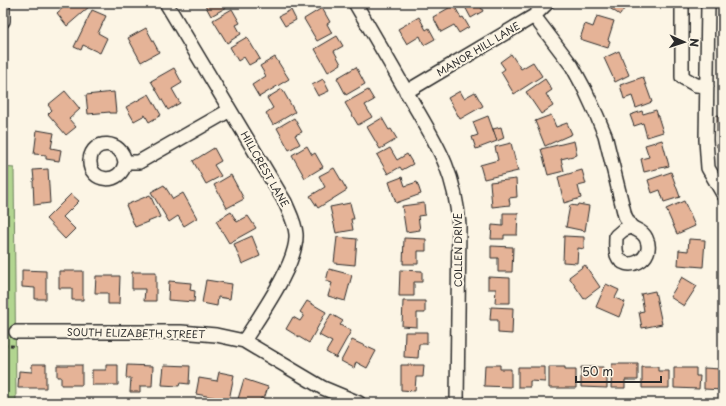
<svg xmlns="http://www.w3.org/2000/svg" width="726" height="406" font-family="'Playpen Sans',sans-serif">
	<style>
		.green { fill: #b2d590; stroke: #6e805e }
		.building { fill: #e5b397; stroke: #2b2b2b }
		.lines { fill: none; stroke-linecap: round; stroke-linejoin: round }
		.minor-casing { stroke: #2b2b2b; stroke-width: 16 }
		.path { stroke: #2b2b2b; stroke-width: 2; stroke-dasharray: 4 3; stroke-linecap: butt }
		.minor { stroke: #fcf5e5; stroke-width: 13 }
		.labels { text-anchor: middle; stroke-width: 4; stroke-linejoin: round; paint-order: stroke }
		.street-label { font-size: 10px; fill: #2b2b2b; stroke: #fcf5e5 }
	</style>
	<rect width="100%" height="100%" fill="#fcf5e5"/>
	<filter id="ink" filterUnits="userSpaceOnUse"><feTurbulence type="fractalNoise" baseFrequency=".025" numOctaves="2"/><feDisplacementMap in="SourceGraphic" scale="8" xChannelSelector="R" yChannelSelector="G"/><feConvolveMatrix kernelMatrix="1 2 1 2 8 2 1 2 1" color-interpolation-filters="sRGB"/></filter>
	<g filter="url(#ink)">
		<!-- green -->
		<path class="green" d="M3,167L14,168L16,403H3Z"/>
		<!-- building -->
		<path class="building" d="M64,3H87L90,6L67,26L57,13L66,5Z
			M204,3H224L227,7L211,16Z
			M299,3H312L301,8Z
			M463,3H479L483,11L471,18Z
			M602,3H628L620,15Z
			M454,5L461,18L463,17L469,27L459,33L454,25L441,32L433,17Z
			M322,8L330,22L327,24L332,33L317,41L304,19Z
			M232,9L240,23L236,25L241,34L227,43L213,20Z
			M92,10L106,16L98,33L107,38L100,53L83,45L81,50L74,47Z
			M291,10L296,20L285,26L279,16Z
			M597,16L614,21L608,40L610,41L608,48L580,39L585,24L593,27Z
			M419,17L426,30L429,28L435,39L424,45L420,36L407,44L398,29Z
			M146,28L159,52L141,62L128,38Z
			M337,36L343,46L334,51L341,64L328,72L315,49Z
			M247,37L260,59L249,65L244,57L238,61L230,47Z
			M619,51L629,75L615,82L604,58Z
			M511,54L521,69L533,62L542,76L514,94L501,72L505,69L500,62Z
			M275,57L289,79L259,97L252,85L266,76L260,66Z
			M356,67L365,84L346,95L337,78Z
			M174,68L182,83L172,89L180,103L168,110L151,81Z
			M643,77L652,102L636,108L632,96L624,99L620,85Z
			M323,79L329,91L318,96L312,85Z
			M545,79L552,90L546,94L553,106L541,114L526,92Z
			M282,89L295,112L273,125L266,113L273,108L267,98Z
			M368,90L374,100L365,105L372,117L358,125L345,103Z
			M65,91L80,109L69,119L76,127L66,135L48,114L52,110L48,105Z
			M460,91L464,98L475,92L483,106L460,119L448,98Z
			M114,92L116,113H110V112L88,114L86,95Z
			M149,94L161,115L149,122L145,115L134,121L126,107Z
			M656,110L663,132L647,137L643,123L634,126L630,115L642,111L643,114Z
			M551,115L556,127L567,123L572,134L545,146L535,121Z
			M717,115L723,116V147H717Z
			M488,116L497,141L476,149L472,137L478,135L473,122Z
			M294,118L302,132L295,135L300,144L289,150L277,128Z
			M382,118L389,130L391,129L397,139L380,149L367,127Z
			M501,127L504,138L497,141L493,129Z
			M37,130L54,133L51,148L61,150L59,161L46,159V155L34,154Z
			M662,140L669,166L644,172L641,159L649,157L645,145Z
			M574,141L577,155L561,159L564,171L548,175L541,149Z
			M511,143L518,171L484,179L480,165L498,160L495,147Z
			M307,146L312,155L315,153L323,167L305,178L292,155Z
			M214,148L221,161L214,165L221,176L206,184L193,161Z
			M390,148L397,160L407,154L413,164L402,170L400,167L388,174L377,155Z
			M334,168L347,190L318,208L310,196L325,187L319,176Z
			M48,169L50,203L34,205L33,181L34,180L33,170Z
			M582,170L586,184L578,186L581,198L564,203L558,177Z
			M671,172L680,197L664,202L660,190L652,193L648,180Z
			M231,175L244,199L227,208L214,185Z
			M402,177L405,186L417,182L421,194L396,203L389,182Z
			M516,179L517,197L509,198L510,205L492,207L490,182Z
			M164,185L173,199L183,193L197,218L184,226L178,216L169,222L151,192Z
			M71,194L79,201L63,217L75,229L65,239L46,219Z
			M150,195L160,217L135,227L126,205Z
			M684,201L695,226L677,234L666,209Z
			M350,203L354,219H351L353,230L336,233L330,207Z
			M424,203L425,215L418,216L420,230L406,232L402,206Z
			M578,204L589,206L585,231L566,227L570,205L577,206Z
			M231,212L237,222L248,216L256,228L229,243L216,221Z
			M503,213H518L517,235H504V239H491L492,225L503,226Z
			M252,236L260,256L242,264L234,244Z
			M564,236L584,237V249L578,248L577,263L563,262Z
			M337,237L357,239L355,265L334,263Z
			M404,238L426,239V251H418V264H403Z
			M689,239L705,240L703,267L678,265L679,250L688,251Z
			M491,246L513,247L512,272H498V258H491Z
			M585,265L600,287L584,299L569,277Z
			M329,269L352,275L345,301L328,296L332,283L326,281Z
			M22,270L46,271V299H35V288L22,287Z
			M400,270L422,271V282H414V296H399Z
			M59,271H83V300H72V288H59Z
			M132,272H156V301H144L145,289H132Z
			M96,276H120L119,304H108V293H95Z
			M488,277L510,278V303H495L496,289H488Z
			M682,277L697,286L684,306L670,297Z
			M206,280L232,284L230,299L218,297L217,306L202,303Z
			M169,281L191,283L190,290L195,291L194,302L168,300Z
			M606,284L619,290L615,298L625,302L619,317L596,307Z
			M655,291L662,324L642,328L639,312L644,311L641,294Z
			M307,301L326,312L309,343L286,329L293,317L300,321L304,315L300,312Z
			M403,301H425V313H417V327L402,326Z
			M491,307L513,308L512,334L498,333V320H490Z
			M331,314L343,321L340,325L351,331L336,358L326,352L332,342L319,335Z
			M405,332H427V344H419L418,358L404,357Z
			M352,340L376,351L367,368L356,362L354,368L341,361Z
			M32,364H46V388H18L19,371L32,372Z
			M612,364H638V380H625V388H611Z
			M57,365H82V385H61V377H57Z
			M106,365H118V385H92V370H106Z
			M127,365L153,366L152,386H140V392H130L131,378H126Z
			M164,365L190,366L189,384L180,383L179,386L162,385Z
			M401,365H424L423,377H416L415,391L401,390Z
			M485,365H500V369H511V387L484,386Z
			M518,367H545V382L530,381V387H518Z
			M549,367H565V370H576V388H549Z
			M581,367H603V375H607V388L581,387Z
			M642,367H658V371H669V388H642Z
			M674,368H696V376H700L699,389L674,388Z
			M704,368L720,369V372H723V390L704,389Z
			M219,372L234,375L229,400L196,394L199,378L217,381Z
			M244,379L268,387L264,399L261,398L259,403H251L238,399Z"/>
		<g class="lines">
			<!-- minor casing -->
			<g class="minor-casing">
				<path id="minor" d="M166,3L285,202C289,212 295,222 296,234C298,263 260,315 244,341
					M355,3C372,32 389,61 406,91C433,139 455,167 459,225L457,403
					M682,3V77L696,85L707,86
					M708,3L706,140L708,168L723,194
					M534,16L572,66L585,90L597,116L605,135L625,216C627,219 629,225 632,227C637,231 643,231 646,238C657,260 624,274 617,255C615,249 616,242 616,236L623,230L631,227
					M3,21V3
					M406,92L534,16L547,3
					M125,162C122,186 88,183 90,160C92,138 122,140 125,162H139L230,110
					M16,332H181L216,335L244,341L323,388L359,403"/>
			</g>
			<!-- path -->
			<path class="path" d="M3,345L16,346"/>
			<!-- minor -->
			<use href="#minor" class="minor"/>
		</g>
	</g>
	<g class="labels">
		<!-- street labels -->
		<g class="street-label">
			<text transform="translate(478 49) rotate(-31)" y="4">MANOR HILL LANE</text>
			<text transform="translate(265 169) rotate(60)" y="4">HILLCREST LANE</text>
			<text transform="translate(458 250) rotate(-90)" y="4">COLLEN DRIVE</text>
			<text transform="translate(136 333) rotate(1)" y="4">SOUTH ELIZABETH STREET</text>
		</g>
	</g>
	<!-- margin -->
	<rect width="726" height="406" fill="none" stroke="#fcf5e5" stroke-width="16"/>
	<rect x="8" y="8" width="710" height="390" fill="none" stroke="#2b2b2b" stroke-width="1.5" filter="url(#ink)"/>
	<!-- north arrow -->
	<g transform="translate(684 42) rotate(93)" stroke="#fcf5e5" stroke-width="3" paint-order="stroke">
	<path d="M0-3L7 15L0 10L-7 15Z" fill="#2b2b2b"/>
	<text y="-6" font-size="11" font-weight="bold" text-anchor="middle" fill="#2b2b2b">N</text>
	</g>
	<!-- scale -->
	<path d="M576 376v6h85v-6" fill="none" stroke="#2b2b2b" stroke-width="2"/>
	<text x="582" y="376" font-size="12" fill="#2b2b2b" stroke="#fcf5e5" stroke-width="3" paint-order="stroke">50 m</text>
</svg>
